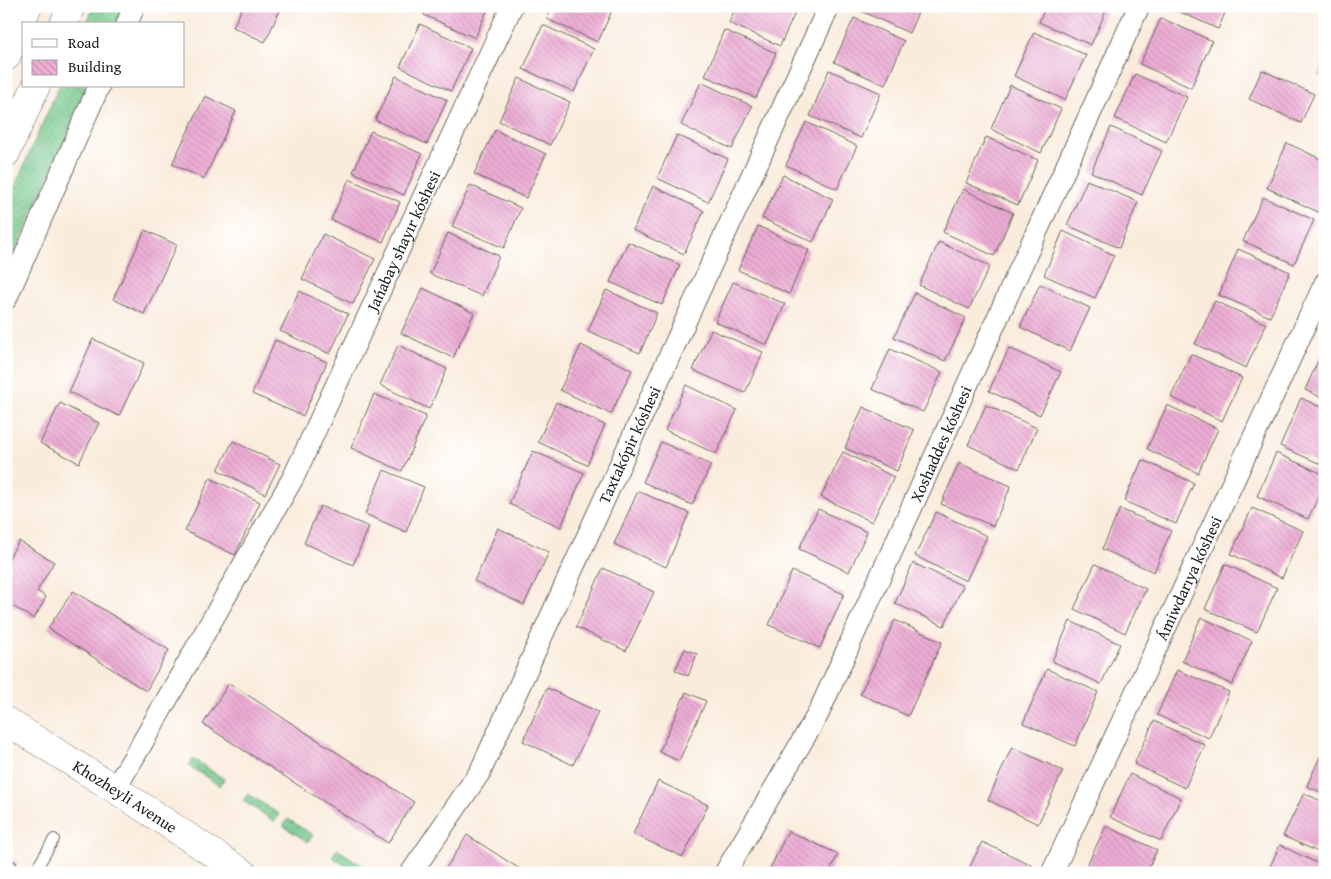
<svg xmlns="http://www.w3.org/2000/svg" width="1331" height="879" font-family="'Gentium Book Plus',serif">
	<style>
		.grass { fill: url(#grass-dots); stroke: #487254 }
		.building { fill: url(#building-back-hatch) }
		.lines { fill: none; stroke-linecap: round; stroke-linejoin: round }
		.lane-casing { stroke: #69655f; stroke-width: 12 }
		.street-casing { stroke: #69655f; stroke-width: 23 }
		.primary-casing { stroke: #69655f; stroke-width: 29 }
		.lane { stroke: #fff; stroke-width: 10 }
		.street { stroke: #fff; stroke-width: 21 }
		.primary { stroke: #fff; stroke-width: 28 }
		.labels { text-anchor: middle; stroke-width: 4.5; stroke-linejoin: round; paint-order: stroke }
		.street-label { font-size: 16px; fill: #1c1c1c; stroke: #fff }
	</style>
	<defs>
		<pattern id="grass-dots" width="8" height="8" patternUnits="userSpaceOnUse" patternTransform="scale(1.25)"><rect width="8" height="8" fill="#74c78b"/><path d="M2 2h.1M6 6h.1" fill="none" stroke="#64aa77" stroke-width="1.8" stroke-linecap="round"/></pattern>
		<pattern id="building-back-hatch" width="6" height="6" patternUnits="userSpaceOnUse" patternTransform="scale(1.25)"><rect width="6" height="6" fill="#ecacd4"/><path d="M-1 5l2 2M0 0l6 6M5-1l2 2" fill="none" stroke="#ca93b5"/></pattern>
	</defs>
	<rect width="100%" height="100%" fill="#fff"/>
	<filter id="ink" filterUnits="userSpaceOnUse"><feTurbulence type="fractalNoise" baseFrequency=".02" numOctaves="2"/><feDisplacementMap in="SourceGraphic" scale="10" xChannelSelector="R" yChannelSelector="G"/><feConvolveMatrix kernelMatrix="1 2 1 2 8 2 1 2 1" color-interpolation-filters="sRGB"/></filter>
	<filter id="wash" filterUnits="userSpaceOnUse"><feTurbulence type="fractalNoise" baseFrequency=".0096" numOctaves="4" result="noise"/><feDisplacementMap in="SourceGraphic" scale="20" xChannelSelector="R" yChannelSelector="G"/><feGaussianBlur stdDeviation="1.12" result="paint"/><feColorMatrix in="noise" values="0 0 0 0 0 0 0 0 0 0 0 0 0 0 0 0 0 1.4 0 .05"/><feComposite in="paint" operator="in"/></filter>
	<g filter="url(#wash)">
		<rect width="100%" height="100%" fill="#f9ecdc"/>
		<!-- grass -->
		<path class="grass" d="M94,6H123L116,24H86Z
			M59,86H88L6,273V206Z
			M193,759L224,779L220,786L189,766Z
			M248,794L279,814L274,821L243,801Z
			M288,819L313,835L308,842L283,826Z
			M337,849L368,869L366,873H357L332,857Z"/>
		<g id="blocks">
			<!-- building -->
			<path class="building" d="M243,6H282L265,42L233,27Z
				M428,6H489L475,38L424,15Z
				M552,6H614L598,42L547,19Z
				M736,6H798L780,46L729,23Z
				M859,6H921L909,33L857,9Z
				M1046,6H1108L1091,45L1039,22Z
				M1167,6H1228L1218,29Z
				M854,18L904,41L885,85L834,62Z
				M1161,18L1212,41L1191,88L1140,64Z
				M420,24L471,48L451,91L400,67Z
				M543,25L594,49L574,92L523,69Z
				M724,30L776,53L756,98L705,76Z
				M1034,32L1086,55L1065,100L1014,76Z
				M1325,61V79L1318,76Z
				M829,70L881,93L861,138L810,116Z
				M1262,70L1314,94L1301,123L1249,99Z
				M1135,74L1187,97L1166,142L1115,118Z
				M396,76L447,100L427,144L375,120Z
				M519,78L570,102L550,145L499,121Z
				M701,82L752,106L732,149L681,125Z
				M1010,85L1061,109L1041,153L991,129Z
				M205,96L236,111L204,179L172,164Z
				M806,122L857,146L837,189L786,165Z
				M1111,127L1162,151L1142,195L1091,172Z
				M495,130L546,154L526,198L474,174Z
				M371,131L422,154L404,195L353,172Z
				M677,135L728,159L708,202L657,178Z
				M986,137L1038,160L1018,205L966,183Z
				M1287,143L1325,161V197L1318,212L1267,188Z
				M783,175L833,199L813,242L762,218Z
				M349,179L400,202L383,242L331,220Z
				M1087,180L1138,202L1119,248L1067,225Z
				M470,185L521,208L504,248L452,226Z
				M653,186L704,211L684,254L633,230Z
				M963,189L1013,213L994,256L943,232Z
				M1263,197L1314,220L1294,264L1243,241Z
				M758,226L809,250L789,294L738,270Z
				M145,230L177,245L144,314L113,299Z
				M1063,231L1114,255L1095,298L1044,275Z
				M448,233L499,256L482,296L430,274Z
				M323,234L375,259L353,304L302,279Z
				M628,242L680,265L662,305L610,282Z
				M939,242L990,266L969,309L919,285Z
				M1238,249L1290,272L1270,317L1219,295Z
				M733,282L785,304L767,345L715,322Z
				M1040,284L1090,308L1070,351L1020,327Z
				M423,288L474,313L453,358L401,333Z
				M606,290L657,313L640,353L588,331Z
				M299,291L348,314L330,354L280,331Z
				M915,293L966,318L945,361L894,337Z
				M1215,301L1266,324L1246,368L1195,344Z
				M711,330L763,352L745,393L693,370Z
				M93,339L144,363L119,416L69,392Z
				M275,340L327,362L303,416L252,394Z
				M398,345L447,369L429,409L380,385Z
				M581,345L632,370L611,414L560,390Z
				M1325,345V399L1305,390Z
				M1009,348L1061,372L1040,415L989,391Z
				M890,349L942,372L923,412L872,389Z
				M1191,354L1242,378L1222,421L1171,397Z
				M686,385L737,410L716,454L665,430Z
				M374,394L426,416L402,471L351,448Z
				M1301,398L1325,409V466L1280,446Z
				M556,402L605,425L587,465L538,442Z
				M60,403L99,423L79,463L40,443Z
				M986,405L1037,428L1019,469L968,445Z
				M1167,405L1218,429L1198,473L1147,449Z
				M863,407L914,430L897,471L845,448Z
				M233,441L280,464L265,494L218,470Z
				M661,442L711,465L692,505L643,482Z
				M533,451L584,473L561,527L509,504Z
				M843,452L894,477L872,522L821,497Z
				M1276,453L1325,475V482L1308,519L1257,496Z
				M1142,460L1194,483L1176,524L1124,501Z
				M959,463L1011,486L993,526L941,504Z
				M384,470L424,487L406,532L365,514Z
				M210,478L260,502L235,555L185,531Z
				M638,491L689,513L666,567L614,544Z
				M320,506L369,527L353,565L304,543Z
				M1252,508L1303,531L1282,578L1231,554Z
				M818,509L867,532L849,572L799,549Z
				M1120,509L1171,531L1154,572L1102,549Z
				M936,512L987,536L966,581L915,556Z
				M498,528L549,552L524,605L474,581Z
				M19,541L54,562L37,591L46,597L34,619L6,602V563Z
				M913,563L963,586L944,626L895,603Z
				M1095,564L1146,589L1125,633L1074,609Z
				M1225,564L1277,588L1257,632L1205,609Z
				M603,568L654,592L626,651L576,627Z
				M792,571L844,594L820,648L769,625Z
				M73,591L169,650L146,691L48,628Z
				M1201,617L1252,641L1232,685L1182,661Z
				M895,620L942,642L908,716L860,694Z
				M1070,621L1120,644L1101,684L1052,661Z
				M685,649L697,654L688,676L675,670Z
				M1047,669L1098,692L1075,746L1023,723Z
				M1177,670L1229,692L1209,738L1157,715Z
				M229,683L414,802L388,843L203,724Z
				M547,688L598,712L573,765L523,741Z
				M686,692L706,701L679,761L659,752Z
				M1154,721L1205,745L1185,788L1134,764Z
				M1325,745V794L1307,786Z
				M1012,747L1063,771L1038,824L988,800Z
				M1130,774L1181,798L1161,841L1110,817Z
				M658,781L708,805L683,857L633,834Z
				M1304,793L1325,803V855L1283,836Z
				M1106,826L1157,850L1146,873H1092L1085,869Z
				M788,831L838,854L829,873H768Z
				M467,835L526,873H443Z
				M982,842L1032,865L1029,873H967Z
				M1280,845L1325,867V873H1267Z
				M6,856L17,863L11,873H6Z"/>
		</g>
	</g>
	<g filter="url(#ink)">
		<use href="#blocks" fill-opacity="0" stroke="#69655f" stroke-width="1"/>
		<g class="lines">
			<!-- lane casing -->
			<g class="lane-casing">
				<path id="lane" d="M34,873L54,839"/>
			</g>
			<!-- street casing -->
			<g class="street-casing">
				<g id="street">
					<path d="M127,24L134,6"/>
					<path d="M6,299L99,86"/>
					<path id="s1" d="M115,789L141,745L294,476L512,6"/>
					<path id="s2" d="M411,873L480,772L829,6"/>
					<path id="s3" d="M725,873L818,714L1139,6"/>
					<path id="s4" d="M1052,873L1325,283"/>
				</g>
			</g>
			<!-- primary casing -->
			<g class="primary-casing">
				<g id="primary">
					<path d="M64,24L71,6"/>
					<path d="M6,57L28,6"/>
					<path d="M6,153L36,86"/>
					<path id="s5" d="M6,721L115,789L243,873"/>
				</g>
			</g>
			<!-- lane -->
			<use href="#lane" class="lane"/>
			<!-- street -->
			<use href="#street" class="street"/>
			<!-- primary -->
			<use href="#primary" class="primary"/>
		</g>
	</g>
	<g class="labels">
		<!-- street labels -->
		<g class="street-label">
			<text dy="6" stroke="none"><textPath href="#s1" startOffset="620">Jańabay shayır kóshesi</textPath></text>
			<text dy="6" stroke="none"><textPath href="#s3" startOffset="481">Xoshaddes kóshesi</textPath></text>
			<text dy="6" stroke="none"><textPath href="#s2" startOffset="482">Taxtakópir kóshesi</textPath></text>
			<text dy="6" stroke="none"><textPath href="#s4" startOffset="325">Ámiwdarıya kóshesi</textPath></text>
			<text dy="6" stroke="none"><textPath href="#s5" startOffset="141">Khozheyli Avenue</textPath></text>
		</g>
	</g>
	<!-- margin -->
	<rect width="1331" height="879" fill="none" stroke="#fff" stroke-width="25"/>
	<!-- legend -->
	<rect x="22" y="22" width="162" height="65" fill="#ffffff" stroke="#a4a4a4"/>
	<rect x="32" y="39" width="25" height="8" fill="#ffffff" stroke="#a4a4a4"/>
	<text x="68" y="48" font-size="15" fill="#1c1c1c">Road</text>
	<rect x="32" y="60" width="25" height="15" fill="url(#building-back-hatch)" stroke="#a4a4a4"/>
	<text x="68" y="72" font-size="15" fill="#1c1c1c">Building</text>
</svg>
